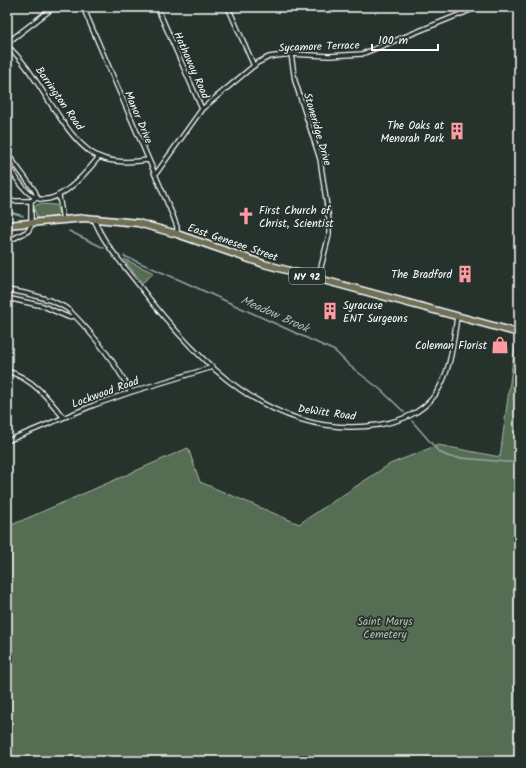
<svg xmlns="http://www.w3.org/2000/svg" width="526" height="768" font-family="Kalam,sans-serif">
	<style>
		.green { fill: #546d53; stroke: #aab6a9 }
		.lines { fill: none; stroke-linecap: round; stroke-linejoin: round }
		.stream { stroke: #94a6ab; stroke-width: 1.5 }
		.minor-casing { stroke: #fff; stroke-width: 6 }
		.primary-casing { stroke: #fff; stroke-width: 9 }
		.minor { stroke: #26332d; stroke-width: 3.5 }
		.primary { stroke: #706f59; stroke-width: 6 }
		.labels { text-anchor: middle; stroke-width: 3.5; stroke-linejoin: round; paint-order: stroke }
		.shield { fill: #26332d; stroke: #bec2c0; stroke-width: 1 }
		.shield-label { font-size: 10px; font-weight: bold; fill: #fff }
		.street-label { font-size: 11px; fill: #fff; stroke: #26332d }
		.poi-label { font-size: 11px; fill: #fff; stroke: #26332d; text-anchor: end }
		.park-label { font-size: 11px; fill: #b2bdb2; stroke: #26332d }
		.water-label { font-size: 12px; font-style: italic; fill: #aebcc0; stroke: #26332d }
	</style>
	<rect width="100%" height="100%" fill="#26332d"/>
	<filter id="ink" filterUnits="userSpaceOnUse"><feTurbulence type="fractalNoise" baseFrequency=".025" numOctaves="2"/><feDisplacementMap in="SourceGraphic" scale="8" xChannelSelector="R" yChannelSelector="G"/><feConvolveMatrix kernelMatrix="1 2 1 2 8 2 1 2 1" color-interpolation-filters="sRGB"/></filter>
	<g filter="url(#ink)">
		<!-- green -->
		<path class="green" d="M38,204L56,205L59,213L54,217L37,219L34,207Z
			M124,259L154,273L142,283Z
			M516,337L519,338V761H96L90,755L77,761H7V527L188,448L200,482L299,524L390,464L438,445L500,457Z"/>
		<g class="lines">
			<!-- stream -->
			<path class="stream" d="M7,211L23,216
				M69,231L104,248
				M124,256L182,281L335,351L350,366L381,390L404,412
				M412,421L439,452L450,457L519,463"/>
			<!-- minor casing -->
			<g class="minor-casing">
				<path id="minor" d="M83,7L173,216L177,227V234
					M157,7L202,109
					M228,7L254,66
					M461,7L464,13
					M7,43L54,7
					M7,46C40,72 66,149 105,159C119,163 134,162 148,160
					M291,54L295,81L320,159L329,220V235L318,279
					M7,153L35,191L37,197
					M7,165C14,174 21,187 30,194C53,214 86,173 99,157
					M155,175L202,109L257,63L269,57L291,54L329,56L362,54L478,7
					M59,196L63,220
					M7,201H31L37,197
					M94,219C103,243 122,263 138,284C195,360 272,441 378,425C400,421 421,414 435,395C451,372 453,343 457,317
					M7,242L28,231L31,226V201
					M7,290C23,292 58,300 70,311C94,335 115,362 131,392
					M7,298L43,306L68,317L74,316
					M7,371C32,378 48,398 63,417
					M7,441L94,405L131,392L213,367"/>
			</g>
			<!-- primary casing -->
			<g class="primary-casing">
				<path id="primary" d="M7,225L85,218L138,223L177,234L264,264L519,333"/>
			</g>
			<!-- minor -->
			<use href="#minor" class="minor"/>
			<!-- primary -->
			<use href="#primary" class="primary"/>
		</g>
	</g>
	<!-- icons -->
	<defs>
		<g id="building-bare" transform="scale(1.38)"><path d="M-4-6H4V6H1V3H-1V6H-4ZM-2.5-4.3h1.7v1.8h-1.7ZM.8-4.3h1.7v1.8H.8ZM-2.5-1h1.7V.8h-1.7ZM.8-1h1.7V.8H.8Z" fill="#ff9aa2" stroke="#26332d" stroke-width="2.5" paint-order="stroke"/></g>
		<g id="church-bare" transform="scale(1.38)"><path d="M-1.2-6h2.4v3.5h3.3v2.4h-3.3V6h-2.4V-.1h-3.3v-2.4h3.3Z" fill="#ff9aa2" stroke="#26332d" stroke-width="2.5" paint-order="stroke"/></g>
		<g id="shop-bare" transform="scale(1.38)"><path d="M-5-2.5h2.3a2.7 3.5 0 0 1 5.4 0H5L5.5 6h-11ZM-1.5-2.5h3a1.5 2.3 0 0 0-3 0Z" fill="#ff9aa2" stroke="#26332d" stroke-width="2.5" paint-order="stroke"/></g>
	</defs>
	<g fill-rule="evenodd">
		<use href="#building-bare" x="457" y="131"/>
		<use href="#church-bare" x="246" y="216"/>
		<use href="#building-bare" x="465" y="274"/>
		<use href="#building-bare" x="330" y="311"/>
		<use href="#shop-bare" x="500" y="345"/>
	</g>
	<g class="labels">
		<!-- shield labels -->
		<rect class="shield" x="289" y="268" width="36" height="16" rx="3"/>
		<g class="shield-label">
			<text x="307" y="280">NY 92</text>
		</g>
		<!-- street labels -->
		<g class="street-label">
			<text transform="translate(319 46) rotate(-2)" y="4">Sycamore Terrace</text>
			<text transform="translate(192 65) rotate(66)" y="4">Hathaway Road</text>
			<text transform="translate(60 98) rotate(55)" y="4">Barrington Road</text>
			<text transform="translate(139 117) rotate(67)" y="4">Manor Drive</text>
			<text transform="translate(318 129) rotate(74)" y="4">Stoneridge Drive</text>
			<text transform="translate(233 242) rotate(19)" y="4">East Genesee Street</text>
			<text transform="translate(105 392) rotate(-20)" y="4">Lockwood Road</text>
			<text transform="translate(327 412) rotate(8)" y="4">DeWitt Road</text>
		</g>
		<!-- poi labels -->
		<g class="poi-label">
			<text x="444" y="129">The Oaks at<tspan x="444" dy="13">Menorah Park</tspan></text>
			<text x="259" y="214" text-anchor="start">First Church of<tspan x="259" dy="13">Christ, Scientist</tspan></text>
			<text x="452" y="278">The Bradford</text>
			<text x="343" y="309" text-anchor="start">Syracuse<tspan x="343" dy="13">ENT Surgeons</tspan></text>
			<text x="487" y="349">Coleman Florist</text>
		</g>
		<!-- park labels -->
		<g class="park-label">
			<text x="385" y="625">Saint Marys<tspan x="385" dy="13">Cemetery</tspan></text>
		</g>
		<!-- water labels -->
		<g class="water-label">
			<text transform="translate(275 314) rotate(24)" y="4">Meadow Brook</text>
		</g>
	</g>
	<!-- margin -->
	<rect width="526" height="768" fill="none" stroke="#26332d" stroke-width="24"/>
	<rect x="12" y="12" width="502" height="744" fill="none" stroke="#fff" stroke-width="1.5" filter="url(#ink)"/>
	<!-- scale -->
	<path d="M372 44v6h66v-6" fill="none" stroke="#ffffff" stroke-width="2"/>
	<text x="378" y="44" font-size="12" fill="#ffffff" stroke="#26332d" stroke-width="3" paint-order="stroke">100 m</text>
</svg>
